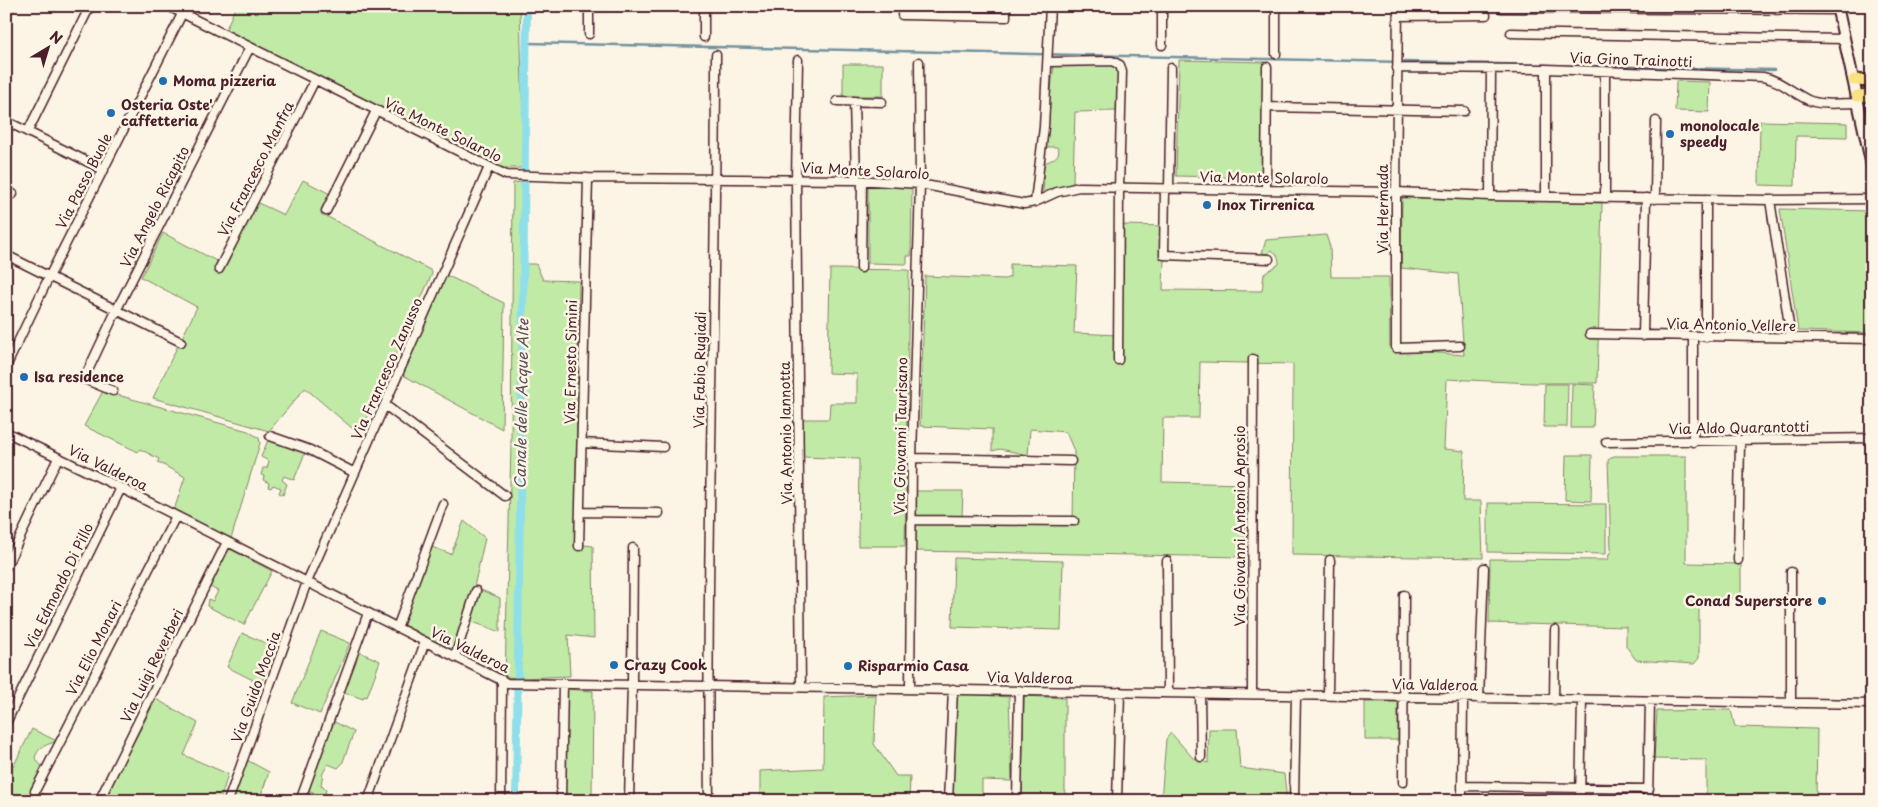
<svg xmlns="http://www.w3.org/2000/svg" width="1878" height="807" font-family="'Playpen Sans',sans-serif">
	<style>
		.green { fill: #c1eaa6; stroke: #868468 }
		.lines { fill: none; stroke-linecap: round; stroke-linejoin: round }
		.stream { stroke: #73929e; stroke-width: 2.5 }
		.canal { stroke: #8fdfea; stroke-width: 8 }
		.street-casing { stroke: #4a1f2b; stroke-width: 11 }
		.secondary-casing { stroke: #4a1f2b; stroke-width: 14 }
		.primary-casing { stroke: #4a1f2b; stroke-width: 15 }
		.street { stroke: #fcf5e5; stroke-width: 8 }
		.secondary { stroke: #fcf5e5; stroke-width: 10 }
		.primary { stroke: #f8e281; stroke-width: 11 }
		.poi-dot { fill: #1f6fb2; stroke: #fcf5e5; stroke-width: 2 }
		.labels { text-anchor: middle; stroke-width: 5; stroke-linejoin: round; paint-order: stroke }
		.street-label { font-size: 14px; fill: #4a1f2b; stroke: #fcf5e5 }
		.poi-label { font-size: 14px; font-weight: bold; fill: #4a1f2b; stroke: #fcf5e5; text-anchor: start }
		.water-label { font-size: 15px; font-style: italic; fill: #5b4f5b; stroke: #fcf5e5 }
	</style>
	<rect width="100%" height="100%" fill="#fcf5e5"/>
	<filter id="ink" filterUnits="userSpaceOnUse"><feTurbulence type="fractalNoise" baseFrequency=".02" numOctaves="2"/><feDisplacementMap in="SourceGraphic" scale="10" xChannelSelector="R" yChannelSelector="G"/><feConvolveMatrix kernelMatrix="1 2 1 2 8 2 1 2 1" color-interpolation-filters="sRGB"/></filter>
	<g filter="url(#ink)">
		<!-- green -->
		<path class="green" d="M236,6H520L524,168H495L225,31Z
			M1179,60L1265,62L1262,178L1176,176Z
			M843,64H883V96H843Z
			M1054,65H1116L1118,74L1116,111L1075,112L1073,183L1048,192L1043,191C1045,181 1042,174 1044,163C1050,161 1058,158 1059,151L1057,147H1044Z
			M1676,81L1710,82L1709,112L1675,111Z
			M1760,121L1847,123V137L1796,136L1795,186L1759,185Z
			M303,180L330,194L322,214L432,271V274L360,435L305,388L269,431L153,398L177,347L183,343L181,340L197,307L141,277L163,233L226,266L256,202L284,215Z
			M523,182L521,264H536L543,280L579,281L575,544L593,546L594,638L568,635L570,676L521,678L505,677L511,445L513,183Z
			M868,186L912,187L911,256H907V264L868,263Z
			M1402,198H1469L1602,203L1597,383H1532L1447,379L1444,449L1464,451L1463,501H1481L1483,558L1292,555L1293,364L1200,362L1199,418H1163L1162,482L1245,484L1244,557L914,551L915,522L1073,524L1074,451L1066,432L1030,429L1028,455L1000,449L992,451V429L920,426L925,276L1005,279L1010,277V264L1077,266L1074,333L1118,335L1122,225L1165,226L1163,290L1262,291L1264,274L1279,264C1279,257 1277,253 1271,250L1268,254L1262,253L1266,240L1326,235L1330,247L1331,277H1389L1390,349L1464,355L1458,274L1401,268Z
			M1780,209L1872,211V333L1798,331Z
			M830,269L909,270L905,546H858L859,459L801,457L802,419H829L830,403H857V374L828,373Z
			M446,275L504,303L502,429L401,374Z
			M1545,384H1568L1567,427H1544Z
			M1572,384L1595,385L1593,428H1571Z
			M103,391L248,431L259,438L260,443L258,450L231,539L174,510L185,477L158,462L159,459L140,449L138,452L84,426Z
			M268,440L305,453L294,480L284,476L282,480L287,484L283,495L279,493L281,488L273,485L271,488L268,487L269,483L263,480L264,476L261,475L263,468H267L269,461L261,457Z
			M1566,455H1592L1591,501L1565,500Z
			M1614,456H1686V563L1741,564V598H1699V658L1694,664L1636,660L1626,646V627L1489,623L1490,559L1607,560L1611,550L1608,460Z
			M914,491H963L962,518L914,517Z
			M1488,503L1606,504V554L1488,552Z
			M464,521L485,538L474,587L500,598V632L470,621L459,656L398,627L429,546L451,554Z
			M228,548L272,571L244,625L207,606L208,599L213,601L218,591L208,586Z
			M954,558L1063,561L1061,630L952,627Z
			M321,631L350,643L320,714L292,703Z
			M242,633L275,647L261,684L227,667Z
			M355,650L380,661L367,697L364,696L363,699L341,691Z
			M564,689L593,691L592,801H564L566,717Z
			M954,693L1009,697L1012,781L982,780V801H950Z
			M876,695L874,744L896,776H910L909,801H760V771L823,768L824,697Z
			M1024,696L1065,698V801H1022Z
			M156,699L198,723L184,755L228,774L220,801H103Z
			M1365,702H1398V740H1365Z
			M1731,710L1735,727L1817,729L1816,801H1706V760L1654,759L1657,711Z
			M331,720L354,732L342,764L338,768L328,764L323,773L321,785L326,790L324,797L303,788Z
			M32,729L57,741C47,745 38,746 35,758L44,769L33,788L54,801H6V762L14,765Z
			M1209,729H1237L1240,768L1284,774L1287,801H1161L1166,739L1171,733L1193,758L1208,763Z
			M245,759L269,772L259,801H229Z"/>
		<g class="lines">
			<!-- stream -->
			<path class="stream" d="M527,43L1774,70"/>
			<!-- canal -->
			<path class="canal" d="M516,801L527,6"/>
			<!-- street casing -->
			<g class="street-casing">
				<path id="street" d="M168,6L506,175L588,178L856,180L920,184L1024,204L1035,202L1057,192L1079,187L1396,192L1490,196L1770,200L1872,199
					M866,6L897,7
					M1398,6L1396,192V348L1460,346
					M1501,8L1837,10
					M6,14L10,6
					M902,15L1006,17V6
					M1398,16L1486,15
					M1511,33L1844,39
					M589,34V6
					M704,37V6
					M1162,45V6
					M1276,54V6
					M798,60L796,179L801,687
					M1048,62L1112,61L1120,65L1122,72L1119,189L1118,360
					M1397,68L1546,69L1763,77C1782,81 1791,92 1808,100C1822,106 1843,103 1859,103
					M1605,71V198
					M837,101L882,102
					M854,101L856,180
					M1267,107L1464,111
					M6,121L104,170
					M28,131L90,6
					M1165,189L1164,255L1269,259
					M1169,189L1171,68
					M1266,190L1267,67
					M6,191L13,194
					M1490,196L1491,68
					M1546,196V69
					M1655,199L1656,121
					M1770,200L1791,338
					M1035,202L1044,127L1050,6
					M326,211L376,111
					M6,255L181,342
					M861,268L862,181
					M219,269L315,80
					M1590,334L1872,339
					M1643,336L1646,198
					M1706,337V199
					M6,367L49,277L186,6
					M113,391L84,379L116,311L250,47
					M385,405L505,496
					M6,432L121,488L507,683L1872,704
					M270,436L310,450L355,473
					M1606,442L1872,438
					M1693,442V336
					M582,443L663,447
					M912,458L1071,461
					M580,512L659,513
					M912,520L1074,521
					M579,546L588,178
					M1738,560L1740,441
					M1167,561L1168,693
					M6,567L58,458
					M397,628L443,504
					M455,657L476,591
					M910,689L912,458L920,184L919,62
					M1200,693L1201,757
					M1252,694L1253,359
					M1328,695L1330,560
					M1479,699L1484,568
					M1554,700L1555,630
					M1791,703V572
					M6,723L121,488
					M1403,782L1404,595
					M1462,786L1649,789
					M35,791L176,516
					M1462,800L1524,801
					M99,801L227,542
					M228,801L307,582L489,167
					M300,801L368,613
					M368,801L425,642
					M501,801L502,680
					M561,801L563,683
					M629,801L632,684L633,548
					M709,801C706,552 716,304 716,55
					M948,801L953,689
					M1017,801L1019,690
					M1117,801L1120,692
					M1294,801L1296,695
					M1462,801L1463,698
					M1580,801L1582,700
					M1648,801L1650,701"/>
			</g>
			<!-- secondary casing -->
			<g class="secondary-casing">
				<path id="secondary" d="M1837,6L1872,166"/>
			</g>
			<!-- primary casing -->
			<g class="primary-casing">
				<path id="primary" d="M1854,80L1872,81
					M1857,96L1872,95"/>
			</g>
			<!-- street -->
			<use href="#street" class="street"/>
			<!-- secondary -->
			<use href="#secondary" class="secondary"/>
			<!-- primary -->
			<use href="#primary" class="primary"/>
		</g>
	</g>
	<!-- markers -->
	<g class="poi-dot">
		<circle cx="163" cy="81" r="5"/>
		<circle cx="111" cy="113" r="5"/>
		<circle cx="1670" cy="134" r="5"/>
		<circle cx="1207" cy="205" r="5"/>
		<circle cx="24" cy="377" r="5"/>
		<circle cx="1822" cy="601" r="5"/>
		<circle cx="614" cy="665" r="5"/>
		<circle cx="848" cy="666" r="5"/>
	</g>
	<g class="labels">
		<!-- street labels -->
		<g class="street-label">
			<text transform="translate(1631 60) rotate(2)" y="5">Via Gino Trainotti</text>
			<text transform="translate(443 130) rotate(26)" y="5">Via Monte Solarolo</text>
			<text transform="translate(256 169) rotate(-63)" y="5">Via Francesco Manfra</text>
			<text transform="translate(865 171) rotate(3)" y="5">Via Monte Solarolo</text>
			<text transform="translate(1264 178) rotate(1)" y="5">Via Monte Solarolo</text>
			<text transform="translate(84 181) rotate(-63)" y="5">Via Passo Buole</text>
			<text transform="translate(155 207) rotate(-63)" y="5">Via Angelo Ricapito</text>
			<text transform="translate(1383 209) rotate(-90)" y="5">Via Hermada</text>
			<text transform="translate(1731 325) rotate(1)" y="5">Via Antonio Vellere</text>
			<text transform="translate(571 362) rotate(-89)" y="5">Via Ernesto Simini</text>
			<text transform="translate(387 369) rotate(-66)" y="5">Via Francesco Zanusso</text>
			<text transform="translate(700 370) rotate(-89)" y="5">Via Fabio Rugiadi</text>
			<text transform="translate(1739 428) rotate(-1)" y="5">Via Aldo Quarantotti</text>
			<text transform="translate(786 433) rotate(-91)" y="5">Via Antonio Iannotta</text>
			<text transform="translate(901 436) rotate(-89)" y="5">Via Giovanni Taurisano</text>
			<text transform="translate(108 468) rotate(26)" y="5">Via Valderoa</text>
			<text transform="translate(1240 526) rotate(-90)" y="5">Via Giovanni Antonio Aprosio</text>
			<text transform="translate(59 586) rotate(-64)" y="5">Via Edmondo Di Pillo</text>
			<text transform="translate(94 648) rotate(-63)" y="5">Via Elio Monari</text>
			<text transform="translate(470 650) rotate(26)" y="5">Via Valderoa</text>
			<text transform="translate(152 666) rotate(-64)" y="5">Via Luigi Reverberi</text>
			<text transform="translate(1030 678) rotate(1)" y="5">Via Valderoa</text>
			<text transform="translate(1435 685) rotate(1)" y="5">Via Valderoa</text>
			<text transform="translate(256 687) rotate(-70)" y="5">Via Guido Moccia</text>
		</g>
		<!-- poi labels -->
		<g class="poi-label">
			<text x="173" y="86">Moma pizzeria</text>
			<text x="121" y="110">Osteria Oste'<tspan x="121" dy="16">caffetteria</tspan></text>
			<text x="1680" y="131">monolocale<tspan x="1680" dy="16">speedy</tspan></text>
			<text x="1217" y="210">Inox Tirrenica</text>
			<text x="34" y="382">Isa residence</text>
			<text x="1812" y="606" text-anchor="end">Conad Superstore</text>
			<text x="624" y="670">Crazy Cook</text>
			<text x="858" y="671">Risparmio Casa</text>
		</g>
		<!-- water labels -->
		<g class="water-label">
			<text transform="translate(522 404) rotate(-89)" y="5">Canale delle Acque Alte</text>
		</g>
	</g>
	<!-- margin -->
	<rect width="1878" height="807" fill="none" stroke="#fcf5e5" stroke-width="25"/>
	<rect x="12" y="12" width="1853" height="782" fill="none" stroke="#4a1f2b" stroke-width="2" filter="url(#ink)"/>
	<!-- north arrow -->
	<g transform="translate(48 48) rotate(38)" stroke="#fcf5e5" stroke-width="4" paint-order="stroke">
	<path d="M0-4L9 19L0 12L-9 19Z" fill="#4a1f2b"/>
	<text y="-8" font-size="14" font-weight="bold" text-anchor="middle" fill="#4a1f2b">N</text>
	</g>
</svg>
